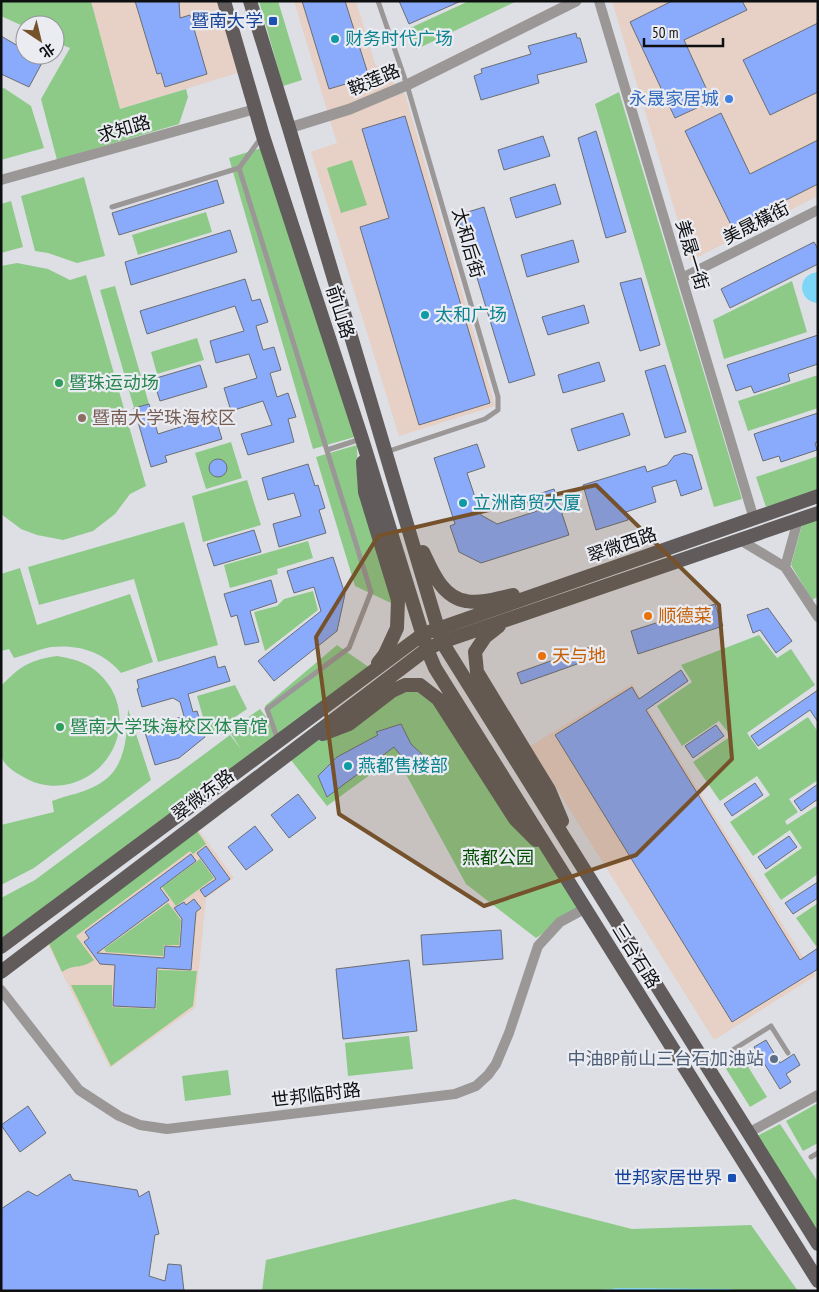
<svg xmlns="http://www.w3.org/2000/svg" width="819" height="1292" font-family="'PT Sans Narrow','Noto Sans SC',sans-serif">
	<style>
		.commercial { fill: #e7d0c5 }
		.green { fill: #8dca88 }
		.water { fill: #7dd5f8 }
		.building { fill: #8aaafb; stroke: #6b6e73 }
		.lines { fill: none; stroke-linecap: round; stroke-linejoin: round }
		.service { stroke: #9a9796; stroke-width: 5 }
		.minor { stroke: #9a9796; stroke-width: 10 }
		.tertiary { stroke: #9a9796; stroke-width: 11 }
		.primary { stroke: #615c5b; stroke-width: 14 }
		.marked { fill: #75522b; fill-opacity: 0.2; stroke: #75522b; stroke-width: 4; stroke-linejoin: round }
		.transit-dot { fill: #1a4fb4; stroke: #eaecf2; stroke-width: 2 }
		.culture-dot { fill: #0f9aa8; stroke: #eaecf2; stroke-width: 2 }
		.shop-dot { fill: #3f7fe0; stroke: #eaecf2; stroke-width: 2 }
		.leisure-dot { fill: #2e9e5b; stroke: #eaecf2; stroke-width: 2 }
		.education-dot { fill: #8d6e63; stroke: #eaecf2; stroke-width: 2 }
		.food-dot { fill: #e8710a; stroke: #eaecf2; stroke-width: 2 }
		.service-dot { fill: #5c6f8a; stroke: #eaecf2; stroke-width: 2 }
		.labels { text-anchor: middle; stroke-width: 4.5; stroke-linejoin: round; paint-order: stroke }
		.transit-label { font-size: 18px; fill: #164399; stroke: #eaecf2; text-anchor: end }
		.culture-label { font-size: 18px; fill: #0d838f; stroke: #eaecf2; text-anchor: start }
		.street-label { font-size: 18px; fill: #0e0f11; stroke: #eaecf2 }
		.shop-label { font-size: 18px; fill: #366cbe; stroke: #eaecf2; text-anchor: end }
		.leisure-label { font-size: 18px; fill: #27864d; stroke: #eaecf2; text-anchor: start }
		.education-label { font-size: 18px; fill: #785e54; stroke: #eaecf2; text-anchor: start }
		.food-label { font-size: 18px; fill: #c56008; stroke: #eaecf2; text-anchor: start }
		.park-label { font-size: 18px; fill: #044e04; stroke: #eaecf2 }
		.service-label { font-size: 18px; fill: #4e5e75; stroke: #eaecf2; text-anchor: end }
	</style>
	<rect width="100%" height="100%" fill="#dddfe5"/>
	<!-- commercial -->
	<path class="commercial" d="M91,1H224L244,71L120,109Z
		M294,1H356L375,64L405,94L495,406L399,436L311,152L337,143Z
		M612,1H818V196L690,261Z
		M632,684L815,976L714,1040L530,746Z
		M195,825L234,878L206,898L195,1008L110,1068L45,939Z"/>
	<!-- green -->
	<path class="green" d="M1,1H91L120,109L186,89L188,97L179,124L57,160L41,99L70,48L55,42V25H25V27L1,16Z
		M259,1H278L302,80L283,86Z
		M469,1H517L417,49L408,29Z
		M4,88L31,106L44,148L1,160V89Z
		M619,92L742,499L714,507L595,104Z
		M264,147L358,436L313,449L229,158Z
		M352,160L367,205L341,213L327,168Z
		M84,177L105,256L77,263L48,253L35,251L21,196Z
		M11,201L23,247L1,253V204Z
		M206,212L212,232L138,255L132,235Z
		M17,263L48,269L70,280L86,275L146,486L130,494L115,514L93,531L63,540L37,535L21,529L1,514V266Z
		M792,281L807,332L724,359L713,320Z
		M115,286L149,404L134,408L100,290Z
		M197,338L204,360L157,374L151,352Z
		M818,375V408L748,431L738,401Z
		M231,442L242,478L206,489L195,453Z
		M357,445L358,490L393,604L355,586L316,457Z
		M818,456V490L766,507L756,477Z
		M247,480L261,525L203,542L192,496Z
		M818,519L817,597L812,600L791,565L802,525Z
		M184,522L218,645L158,662L134,579L39,605L28,567Z
		M308,541L313,558L277,569L278,574L230,588L224,565Z
		M20,568L37,625L130,594L153,662L121,673C104,652 79,644 51,647C39,649 26,655 14,658L9,649L1,651V574Z
		M313,591L318,610L265,651L254,612L277,606L284,599Z
		M759,635L777,658L791,649L815,685L747,733L759,750L808,717L818,732V780L789,799L798,812L785,821L787,825L818,805V874L781,900L764,874L802,848L790,830L753,856L730,822L770,795L757,776L720,801L693,762L731,736L719,721L682,746L657,706L692,682L681,665Z
		M337,645L370,668L1,940V898L35,880L230,735L241,749L229,731L260,709L278,733L265,706Z
		M57,656C68,658 79,660 89,666C141,699 123,775 64,785C52,787 38,785 27,779C18,774 6,768 2,758C0,753 1,744 1,739C1,721 1,703 1,686C20,666 30,660 57,656Z
		M235,685L247,709L208,735L197,696Z
		M420,685L553,856L584,909L560,922L536,938L466,884L396,756L327,806L287,755L392,691Z
		M128,709L151,780L34,868L1,885V825L54,812L52,801C67,795 85,793 99,784C126,769 127,736 128,709Z
		M195,828L206,844L193,854L190,851L76,936L94,960C80,970 75,963 62,972L47,939Z
		M200,859L214,878L176,906L162,887Z
		M168,903L181,920L179,945H164L163,956L106,952L104,949Z
		M818,903V945L816,946L796,918Z
		M158,970L197,971L193,1006L111,1066L71,985H112V1007L156,1009Z
		M409,1036L413,1069L348,1076L345,1043Z
		M742,1057L767,1097L750,1107L725,1067Z
		M228,1070L231,1095L185,1101L182,1076Z
		M818,1103V1143L803,1151L786,1121Z
		M780,1124L818,1182V1234L757,1136Z
		M514,1199L632,1229L751,1225L798,1291L620,1288L594,1291H262L266,1260Z"/>
	<!-- water -->
	<path class="water" d="M818,272V303H817C797,300 797,274 818,272Z
		M620,1288L730,1289L736,1291H594Z"/>
	<!-- building -->
	<path class="building" d="M135,1H179L180,18L190,15L207,74L165,87L161,73L157,74Z
		M302,1H345L369,77L329,89Z
		M399,1H461L409,24Z
		M672,1H742L747,10L684,40L712,101L675,118L630,22Z
		M818,23V92L770,115L743,60Z
		M576,33L577,38H580L587,62L537,75L539,83L481,100L474,76L482,73L481,69L531,54L528,46Z
		M1,36L25,50V55H33L43,61L29,87L1,74Z
		M721,113L750,174L818,140V184L732,227L685,131Z
		M405,116L490,403L419,425L360,227L389,218L362,129Z
		M596,131L626,232L606,238L578,138Z
		M543,136L550,156L504,170L498,150Z
		M217,180L224,203L119,235L112,213Z
		M555,184L561,204L516,218L510,198Z
		M484,207L535,375L509,383L458,215Z
		M230,230L237,252L131,285L125,262Z
		M573,240L579,262L527,277L521,255Z
		M814,242L818,249V264L730,308L721,289Z
		M641,278L660,345L640,351L620,283Z
		M245,279L252,301L260,299L268,322L256,326L263,350L274,347L281,370L270,373L277,397L288,393L296,417L288,419L294,442L248,455L241,434L272,425L263,401L231,411L224,388L257,378L249,354L216,363L210,341L244,331L235,306L147,334L140,311Z
		M584,305L589,323L548,335L542,317Z
		M818,335V364L788,374L790,381L754,393L751,386L736,391L727,365Z
		M599,362L605,381L563,393L558,375Z
		M200,365L207,387L160,401L153,379Z
		M665,365L686,432L665,438L645,371Z
		M149,404L158,434L215,416L222,439L165,456L167,462L151,467L134,408Z
		M623,413L630,435L578,451L571,429Z
		M818,413V442L815,443L817,450L781,462L779,456L763,461L754,434Z
		M477,444L485,467L467,473L481,515L497,524L537,511L532,496L554,489L569,535L481,563L459,552L450,526L455,524L434,458Z
		M684,453L692,455L702,489L681,496L676,480L652,487L656,502L626,512L628,520L596,530L583,485L645,466L647,472L667,465L674,456Z
		M209 468a9 9 0 1 1 18 0a9 9 0 1 1-18 0Z
		M308,464L315,486L318,485L325,508L319,510L326,533L279,547L273,524L301,516L294,493L268,500L262,478Z
		M254,530L261,552L214,566L207,544Z
		M333,557L345,594L337,631L274,681L258,661L321,611L314,587L294,593L287,571Z
		M271,580L277,602L250,611L259,642L245,645L237,615L231,617L224,594Z
		M715,604L723,626L638,654L631,631Z
		M768,608L792,641L776,653L760,630L753,633L747,615Z
		M590,647L594,658L521,684L517,673Z
		M215,656L218,668L225,666L230,681L188,694L193,712L197,711L205,737L179,758L155,765L144,729L184,716L180,702L173,698L142,707L137,689L139,688L137,680Z
		M681,670L688,681L646,710L800,960L818,948V969L732,1022L555,735L632,687L639,699Z
		M818,690V722L810,710L758,746L751,736Z
		M401,724L411,744L428,760L418,772L401,756L394,747L327,797L318,776L337,757L378,735L376,732Z
		M716,725L724,736L693,758L685,746Z
		M755,783L763,795L732,816L724,804Z
		M818,784V799L801,811L794,801Z
		M298,794L316,818L289,838L271,815Z
		M255,826L273,850L246,870L228,847Z
		M789,836L797,847L766,869L758,857Z
		M206,846L230,879L205,897L200,890L216,879L197,853Z
		M191,854L196,861L160,888L169,900L97,953L164,958L165,946L180,947L182,919L174,908L184,902L186,905L194,899L201,908L196,912L191,970L157,968L155,1008L113,1006L115,965L100,964L84,942L89,938L85,932Z
		M818,882V898L793,914L785,903Z
		M501,930L503,959L423,965L421,935Z
		M409,960L417,1031L343,1039L336,969Z
		M766,1040L780,1063L794,1054L800,1065L786,1074L791,1082L780,1089L754,1047Z
		M28,1106L46,1133L20,1152L1,1125Z
		M70,1174L73,1180L137,1190L139,1197L149,1191L159,1234L155,1235L149,1276L165,1281L168,1264L181,1265L184,1291H1V1209L28,1191L37,1196Z"/>
	<g class="lines">
		<!-- service -->
		<path class="service" d="M378,1L407,85L498,397V410L485,419L386,452
			M261,138L239,168L371,592L349,648L267,709L278,740
			M112,207L239,168
			M327,450L361,439
			M707,1066L771,1026L788,1053
			M811,1157L818,1153"/>
		<!-- minor -->
		<path class="minor" d="M599,1L754,519
			M1,180L255,109
			M682,278L818,210
			M740,540L785,567L818,617
			M785,567L798,520
			M1,990L79,1090L119,1116L140,1125L167,1129L455,1094L476,1086L488,1075L496,1064L509,1033L538,946L560,922L584,909
			M748,1133L818,1095"/>
		<!-- tertiary -->
		<path class="tertiary" d="M289,128L350,109L407,85L576,1"/>
		<!-- primary -->
		<path class="primary" d="M224,1L263,136L362,439L427,649L435,668L818,1281
			M250,1L289,128L442,642L818,1244
			M363,462L365,492L398,600L397,628L385,654L378,663
			M423,552C432,571 442,597 466,601C481,604 499,598 513,595
			M499,626L485,637L475,652L477,672L549,790L562,821
			M323,734L349,724L392,691L405,685H420L438,699L515,819L536,840
			M1,947L423,634L818,496
			M1,972L427,649L442,642L818,513"/>
	</g>
	<!-- marked area -->
	<path class="marked" d="M596,485L719,605L732,759L636,855L484,906L339,814L316,637L378,536Z"/>
	<!-- markers -->
	<g class="transit-dot">
		<rect x="268" y="16" width="10" height="10" rx="2.5"/>
		<rect x="727" y="1173" width="10" height="10" rx="2.5"/>
	</g>
	<g class="culture-dot">
		<circle cx="335" cy="39" r="5"/>
		<circle cx="425" cy="315" r="5"/>
		<circle cx="463" cy="503" r="5"/>
		<circle cx="348" cy="766" r="5"/>
	</g>
	<circle class="shop-dot" cx="729" cy="99" r="5"/>
	<g class="leisure-dot">
		<circle cx="59" cy="383" r="5"/>
		<circle cx="60" cy="727" r="5"/>
	</g>
	<circle class="education-dot" cx="82" cy="418" r="5"/>
	<g class="food-dot">
		<circle cx="648" cy="616" r="5"/>
		<circle cx="542" cy="656" r="5"/>
	</g>
	<circle class="service-dot" cx="774" cy="1059" r="5"/>
	<g class="labels">
		<!-- transit labels -->
		<g class="transit-label">
			<text x="263" y="27">暨南大学</text>
			<text x="722" y="1184">世邦家居世界</text>
		</g>
		<!-- culture labels -->
		<g class="culture-label">
			<text x="345" y="45">财务时代广场</text>
			<text x="435" y="321">太和广场</text>
			<text x="473" y="509">立洲商贸大厦</text>
			<text x="358" y="772">燕都售楼部</text>
		</g>
		<!-- street labels -->
		<g class="street-label">
			<text transform="translate(374 80) rotate(-23)" y="6">鞍莲路</text>
			<text transform="translate(124 129) rotate(-16)" y="6">求知路</text>
			<text transform="translate(756 223) rotate(-27)" y="6">美晟橫街</text>
			<text transform="translate(468 243) rotate(74)" y="6">太和后街</text>
			<text transform="translate(692 255) rotate(73)" y="6">美晟一街</text>
			<text transform="translate(340 312) rotate(72)" y="6">前山路</text>
			<text transform="translate(622 545) rotate(-19)" y="6">翠微西路</text>
			<text transform="translate(203 795) rotate(-37)" y="6">翠微东路</text>
			<text transform="translate(636 956) rotate(58)" y="6">三台石路</text>
			<text transform="translate(316 1095) rotate(-7)" y="6">世邦临时路</text>
		</g>
		<!-- shop labels -->
		<g class="shop-label">
			<text x="719" y="105">永晟家居城</text>
		</g>
		<!-- leisure labels -->
		<g class="leisure-label">
			<text x="69" y="389">暨珠运动场</text>
			<text x="70" y="733">暨南大学珠海校区体育馆</text>
		</g>
		<!-- education labels -->
		<g class="education-label">
			<text x="92" y="424">暨南大学珠海校区</text>
		</g>
		<!-- food labels -->
		<g class="food-label">
			<text x="658" y="622">顺德菜</text>
			<text x="552" y="662">天与地</text>
		</g>
		<!-- park labels -->
		<g class="park-label">
			<text x="498" y="864">燕都公园</text>
		</g>
		<!-- service labels -->
		<g class="service-label">
			<text x="764" y="1065">中油BP前山三台石加油站</text>
		</g>
	</g>
	<!-- border -->
	<rect width="819" height="1292" fill="none" stroke="#0e0f11" stroke-width="5"/>
	<!-- north arrow -->
	<g transform="translate(40 40) rotate(145)"><circle r="24" fill="#eaecf2" stroke="#929498"/>
	<path d="M0-4L9 19L0 12L-9 19Z" fill="#75522b"/>
	<text y="-8" font-size="14" font-weight="bold" text-anchor="middle" fill="#0e0f11">北</text>
	</g>
	<!-- scale -->
	<path d="M644 38v8h79v-8" fill="none" stroke="#0e0f11" stroke-width="2.5"/>
	<text x="652" y="38" font-size="15" fill="#0e0f11" stroke="#eaecf2" stroke-width="4" paint-order="stroke">50 m</text>
</svg>
